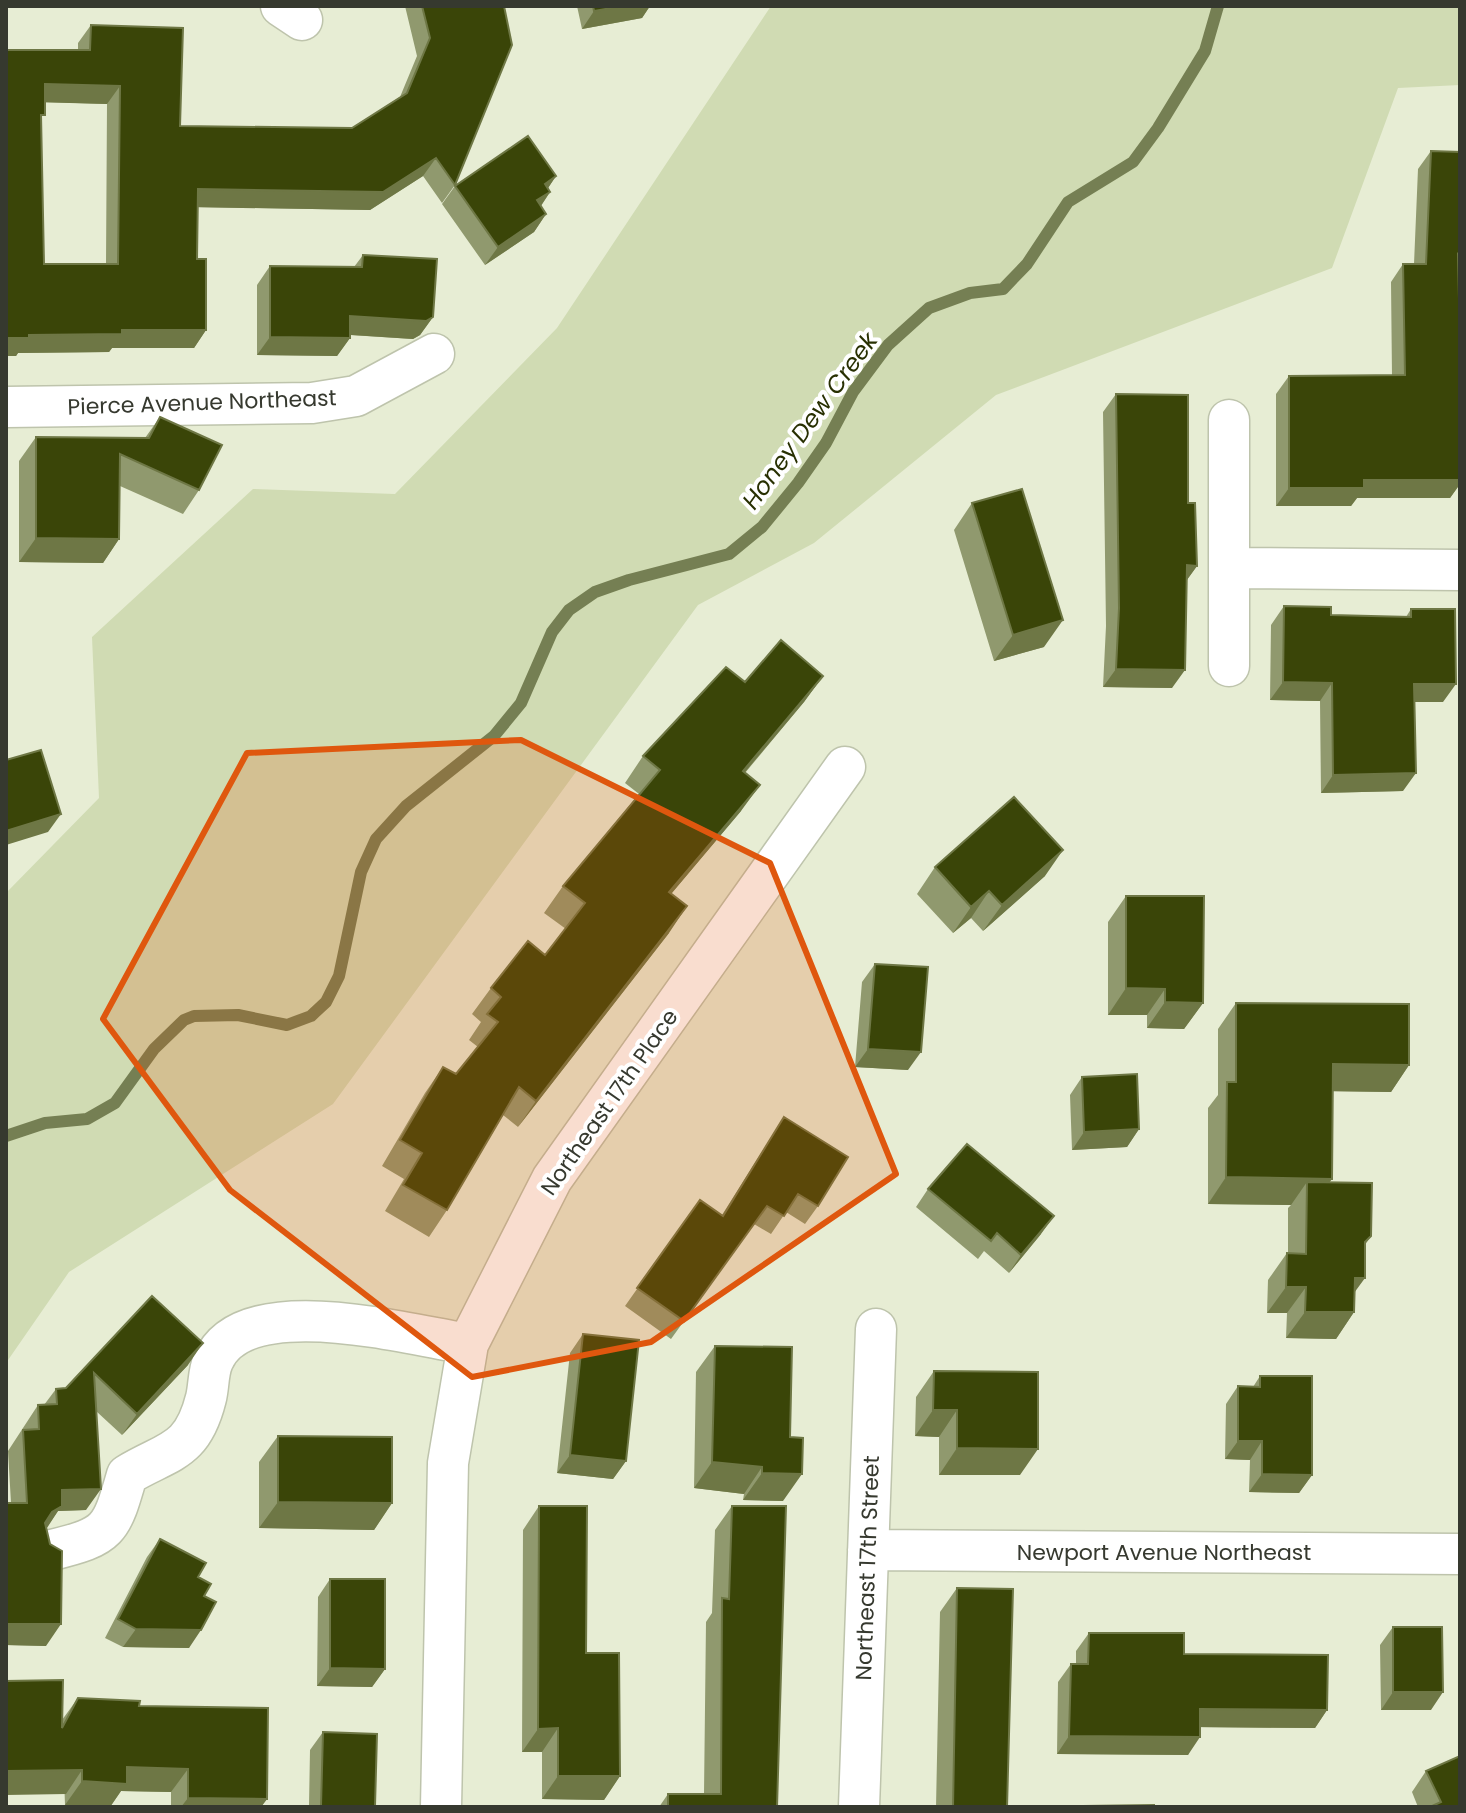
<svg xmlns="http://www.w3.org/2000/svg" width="1466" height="1813" font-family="Poppins,sans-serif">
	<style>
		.green { fill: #d0dbb3 }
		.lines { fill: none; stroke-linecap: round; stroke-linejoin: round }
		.stream { stroke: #757f53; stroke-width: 12 }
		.minor-casing { stroke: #bec4ac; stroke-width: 43 }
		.minor { stroke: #fff; stroke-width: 40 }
		.wall { fill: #90996e; fill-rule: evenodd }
		.shaded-wall { fill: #6e7745 }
		.building { fill: #3a4508; stroke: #6e7745; stroke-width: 2; fill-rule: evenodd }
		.marked { fill: #df570e; fill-opacity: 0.2; stroke: #df570e; stroke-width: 6; stroke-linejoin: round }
		.labels { text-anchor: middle; stroke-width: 8; stroke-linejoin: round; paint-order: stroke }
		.street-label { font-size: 22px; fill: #36392f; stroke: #fff }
		.water-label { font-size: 24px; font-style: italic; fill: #283002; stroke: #fff }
	</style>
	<rect width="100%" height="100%" fill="#e7edd4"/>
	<!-- green -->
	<path class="green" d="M771,6H1460V85L1398,88L1332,268L996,395L814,543L698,605L333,1104L69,1272L6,1363V893L99,798L92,637L253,489L395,494L557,328Z"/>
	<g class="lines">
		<!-- stream -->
		<path class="stream" d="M6,1136L45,1123L87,1119L115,1103L154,1049L184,1020L194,1016L238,1015L287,1025L311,1016L326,1002L339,976L361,872L376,839L406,806L494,736L521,703L552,632L569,610L595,592L629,580L729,554L762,527L798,483L826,443L853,392L888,345L929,308L970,293L1003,289L1027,264L1068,202L1133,162L1158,128L1205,51L1218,6"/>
		<!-- minor casing -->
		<g class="minor-casing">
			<path id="minor" d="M281,6L302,20
				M6,407L312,403L356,396L434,354
				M1229,568L1460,570
				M1229,666V420
				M52,1550C109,1536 111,1531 127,1475C168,1450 192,1454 206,1398C209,1386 208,1372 213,1361C243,1289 409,1335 468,1344
				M868,1550L1460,1554
				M441,1807L448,1463L468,1344L552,1179L845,767
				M859,1807L876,1329"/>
		</g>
		<!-- minor -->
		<use href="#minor" class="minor"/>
	</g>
	<!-- wall -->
	<path class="wall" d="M405,6H504L455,185L442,203L423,176L370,210L198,207L197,259L206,330L194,348H112L109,352L18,353L16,356L6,50H78V43L91,25L180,126L352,128L400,97L417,56ZM45,102L107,104L106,264H44L41,120Z
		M577,6H650L642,18L582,29Z
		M1431,151L1458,273L1460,484L1450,498H1357L1351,506H1276V394L1289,376H1392L1391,282L1403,264H1414L1418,169Z
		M556,176L548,188L550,192L541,206L546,214L534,232L485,265L442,204L455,186Z
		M363,255L433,317L420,335L413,339L350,335V338L337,356L257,355V285L270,266L354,267Z
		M1116,394L1188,503L1197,566L1186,581L1172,688L1103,687L1106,626L1103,412Z
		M160,417L199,490L183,514L120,486L119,539L103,563L19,562V461L36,437L145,438Z
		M972,503L1044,647L994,661L954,530Z
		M1284,606L1331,615L1406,617L1411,609L1443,702H1414L1403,791L1321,793L1320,701L1270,700L1271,625Z
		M823,676L804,702L745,773L741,811L671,894L669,933L518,1127L503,1115L447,1210L429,1237L385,1211L404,1179L382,1166L425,1093L443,1067L456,1074L478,1047L469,1040L481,1022L472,1014L491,988L545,955L566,929L544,913L563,886L639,794L625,783L643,756L745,682Z
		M935,867L1045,876L983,931L971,918L953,933L917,894Z
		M1126,896L1203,1003L1184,1029L1147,1028V1015H1108V922Z
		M875,964L908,1070L855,1067L862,982Z
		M1236,1003L1409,1065L1391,1092L1332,1091L1329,1182L1371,1236L1365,1245L1354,1292V1312L1336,1339L1286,1338L1287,1313H1267L1268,1280L1287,1253H1288V1208L1291,1205L1208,1204V1108L1218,1095V1029Z
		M1082,1077L1139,1129L1127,1147L1072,1150L1070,1095Z
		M784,1117L818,1206L805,1224L786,1212L771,1234L754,1224L671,1339L625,1306L700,1200L722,1215Z
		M928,1189L1041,1234L1009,1273L984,1251L978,1259L916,1207Z
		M152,1296L188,1365L122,1435L96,1411L86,1510L58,1511L46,1528V1646L6,1645V1503H11L8,1451L38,1405H44L56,1389L66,1388Z
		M583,1334L626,1461L613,1479L557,1473L570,1353Z
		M715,1346L783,1501L743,1500L744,1494L694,1488L696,1372Z
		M934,1371L1020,1475H939V1437L915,1436L916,1397Z
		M1260,1376L1312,1475L1299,1493L1249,1492L1250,1460L1225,1459L1226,1404L1238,1386L1253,1387Z
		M278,1436L392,1503L374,1530L259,1528V1462Z
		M539,1506L586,1653L620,1776L604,1800L542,1799V1752H522L523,1530Z
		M732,1506L777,1807H659L668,1794H704L706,1622L712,1613L715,1530Z
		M160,1539L198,1577L204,1596L189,1648L123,1647L105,1638L147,1557Z
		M330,1579L385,1669L372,1687L317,1686L318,1597Z
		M957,1588L1007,1807H936L940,1612Z
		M1393,1627L1431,1710H1381L1380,1645Z
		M1089,1633L1184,1654L1327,1710L1315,1728L1200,1727L1188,1755L1057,1754L1058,1682L1071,1664H1076V1651Z
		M78,1698L267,1799L261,1807H171V1792L121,1791L110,1807L65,1805L62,1720Z
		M323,1732L375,1807H309L310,1750Z
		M1426,1771L1460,1807H1418L1412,1792Z"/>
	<!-- shaded-wall -->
	<path class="shaded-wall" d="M623,6H650L642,18L582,29L594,11Z
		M45,84L120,86L107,104L32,102Z
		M436,158L423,176L370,210L186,207L198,189Z
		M556,176L544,194L545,184Z
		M550,192L538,210L537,200Z
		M546,214L534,232L485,265L498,247Z
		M350,316L433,317L420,335L413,339L337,334Z
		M122,330H206L194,348H112L109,352L18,353L16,356H6V338L29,335Z
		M270,337L350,338L337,356L257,355Z
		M1364,480H1460V484L1450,498H1357L1351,506H1276L1289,488Z
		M36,538L119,539L103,563L19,562Z
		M1187,565L1197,566L1184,584Z
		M1063,620L1044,647L994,661L1013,635Z
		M1116,669L1185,670L1172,688L1103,687Z
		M823,676L804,702L724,797L743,771Z
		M1283,682L1332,683L1320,701L1270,700Z
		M1414,684H1456L1443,702H1401Z
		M1416,773L1403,791L1321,793L1333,775Z
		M760,785L741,811L650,919L669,892Z
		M61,814L48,832L6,845V831Z
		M1063,850L1045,876L983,931L1002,905Z
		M989,891L971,918L953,933L971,907Z
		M687,906L669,933L518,1127L536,1101Z
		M1126,988L1165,989L1147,1015H1108Z
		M1165,1002L1203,1003L1184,1029L1147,1028Z
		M868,1049L921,1052L908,1070L855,1067Z
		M1333,1064L1409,1065L1391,1092L1314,1091Z
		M1139,1129L1127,1147L1072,1150L1084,1132Z
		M1226,1177L1332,1179L1313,1205L1307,1182L1291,1205L1208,1204Z
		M1054,1216L1041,1234L1009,1273L1021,1255Z
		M1355,1278H1365L1346,1304Z
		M1286,1287H1306L1287,1313H1267Z
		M1305,1312H1354L1336,1339L1286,1338Z
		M203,1343L188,1365L122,1435L137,1414Z
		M933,1410H957L939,1437L915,1436Z
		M1238,1441H1262L1250,1460L1225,1459Z
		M957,1448L1038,1449L1020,1475H939Z
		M570,1455L626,1461L613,1479L557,1473Z
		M712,1462L762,1467L744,1494L694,1488Z
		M762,1473L802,1474L783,1501L743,1500Z
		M1262,1474L1312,1475L1299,1493L1249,1492Z
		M101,1489L86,1510L58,1511L47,1528L36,1533L62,1490Z
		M278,1502L392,1503L374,1530L259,1528Z
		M6,1624H61L46,1646L6,1645Z
		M136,1629L201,1630L189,1648L123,1647Z
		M330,1668L385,1669L372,1687L317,1686Z
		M1393,1692H1443L1431,1710H1381Z
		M1200,1709L1327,1710L1315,1728L1188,1727Z
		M558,1728L542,1752H522L538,1729Z
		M1069,1736L1200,1737L1188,1755L1057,1754Z
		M127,1767L188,1769L171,1792L121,1791L110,1807L65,1805L82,1781Z
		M82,1770L66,1794L6,1795V1771Z
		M558,1776H620L604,1800L542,1799Z
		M188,1798L267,1799L261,1807H181Z"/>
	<!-- building -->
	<path class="building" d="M422,6H504L512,45L455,185L436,158L383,192L198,189L197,259H206V330H122V334L29,335V338H6V50H90L91,25L183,28L180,126L352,128L407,93L430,38ZM45,84L120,86L118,264H44L41,115H45Z
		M593,6H623L594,11Z
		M528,136L556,176L545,184L550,192L537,200L546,214L498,247L455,186Z
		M1431,151L1460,152V255L1458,254L1460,344V480H1364V488H1289V376L1405,375L1403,264H1426Z
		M363,255L437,259L433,317L426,321L350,316V338L270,337V266L362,267Z
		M1116,394L1188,395V503H1195L1197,566L1187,565L1185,670L1116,669L1119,608Z
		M160,417L222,445L199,490L120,454L119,539L36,538V437L149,438Z
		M1022,489L1063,620L1013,635L972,503Z
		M1284,606L1331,607V615L1411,617V609H1455L1456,684H1414L1416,773L1333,775L1332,683L1283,682Z
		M781,640L823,676L743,771L760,785L669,892L687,906L536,1101L519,1087L447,1210L403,1185L422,1153L400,1140L443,1067L456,1074L498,1022L487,1014L501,997L491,988L528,941L545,955L585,903L563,886L660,770L643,756L726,667L745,682Z
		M41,750L61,814L6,831V760Z
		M1014,797L1063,850L1002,905L989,891L971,907L935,867Z
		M1126,896H1204L1203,1003L1165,1002V989L1126,988Z
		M875,964L928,967L921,1052L868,1049Z
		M1236,1003L1409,1004V1065L1333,1064L1332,1179L1226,1177L1227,1082H1236Z
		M1137,1074L1139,1129L1084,1132L1082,1077Z
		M784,1117L848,1157L818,1206L798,1194L784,1216L767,1206L684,1321L637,1288L700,1200L723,1216Z
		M967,1144L1054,1216L1021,1255L997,1233L991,1241L928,1189Z
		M1307,1182L1372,1183L1371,1236L1365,1242V1278H1355L1354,1312H1305L1306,1287H1286L1287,1253L1306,1254Z
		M152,1296L203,1343L137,1414L94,1373L101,1489L62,1490V1506L52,1512L45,1523L50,1544L62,1551L61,1624H6V1503H27L23,1430L39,1429L38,1405L57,1404L56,1389L66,1388Z
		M583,1334L639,1340L626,1461L570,1455Z
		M715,1346L792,1347L790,1437L803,1438L802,1474L762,1473V1467L712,1462Z
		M934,1371L1038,1372V1449L957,1448V1410H933Z
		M1260,1376H1312V1475L1262,1474V1441H1238V1386L1260,1387Z
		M278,1436L392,1437V1503L278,1502Z
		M539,1506H587L586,1653H619L620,1776H558V1728L538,1729Z
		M732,1506H786L777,1807H668V1794H721L722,1598L729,1599Z
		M160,1539L206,1563L198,1577L211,1584L204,1596L216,1602L201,1630L136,1629L118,1619Z
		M330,1579H385V1669L330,1668Z
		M957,1588L1013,1589L1007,1807H953Z
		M1393,1627H1442L1443,1692H1393Z
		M1089,1633H1184V1654L1328,1655L1327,1710L1200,1709V1737L1069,1736L1071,1664H1088Z
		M63,1680L62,1728L78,1698L140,1701L139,1706L268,1708L267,1799L188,1798V1769L127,1767V1784L82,1781V1770L6,1771V1681Z
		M323,1732L377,1734L375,1806H321Z
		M1460,1756V1807H1430L1441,1802L1426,1771Z
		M1154,1805V1807H1084V1806Z"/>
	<!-- marked area -->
	<path class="marked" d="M521,740L770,863L896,1174L651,1342L472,1377L230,1190L103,1019L247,753Z"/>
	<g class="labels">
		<!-- street labels -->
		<g class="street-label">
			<text transform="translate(202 402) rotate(-2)" y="8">Pierce Avenue Northeast</text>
			<text transform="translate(609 1102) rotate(-55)" y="8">Northeast 17th Place</text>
			<text x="1164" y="1560">Newport Avenue Northeast</text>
			<text transform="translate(867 1568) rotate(-88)" y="8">Northeast 17th Street</text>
		</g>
		<!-- water labels -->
		<g class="water-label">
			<text transform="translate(810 421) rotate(-54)" y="8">Honey Dew Creek</text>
		</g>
	</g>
	<!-- border -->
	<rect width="1466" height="1813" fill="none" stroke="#36392f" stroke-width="16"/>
</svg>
